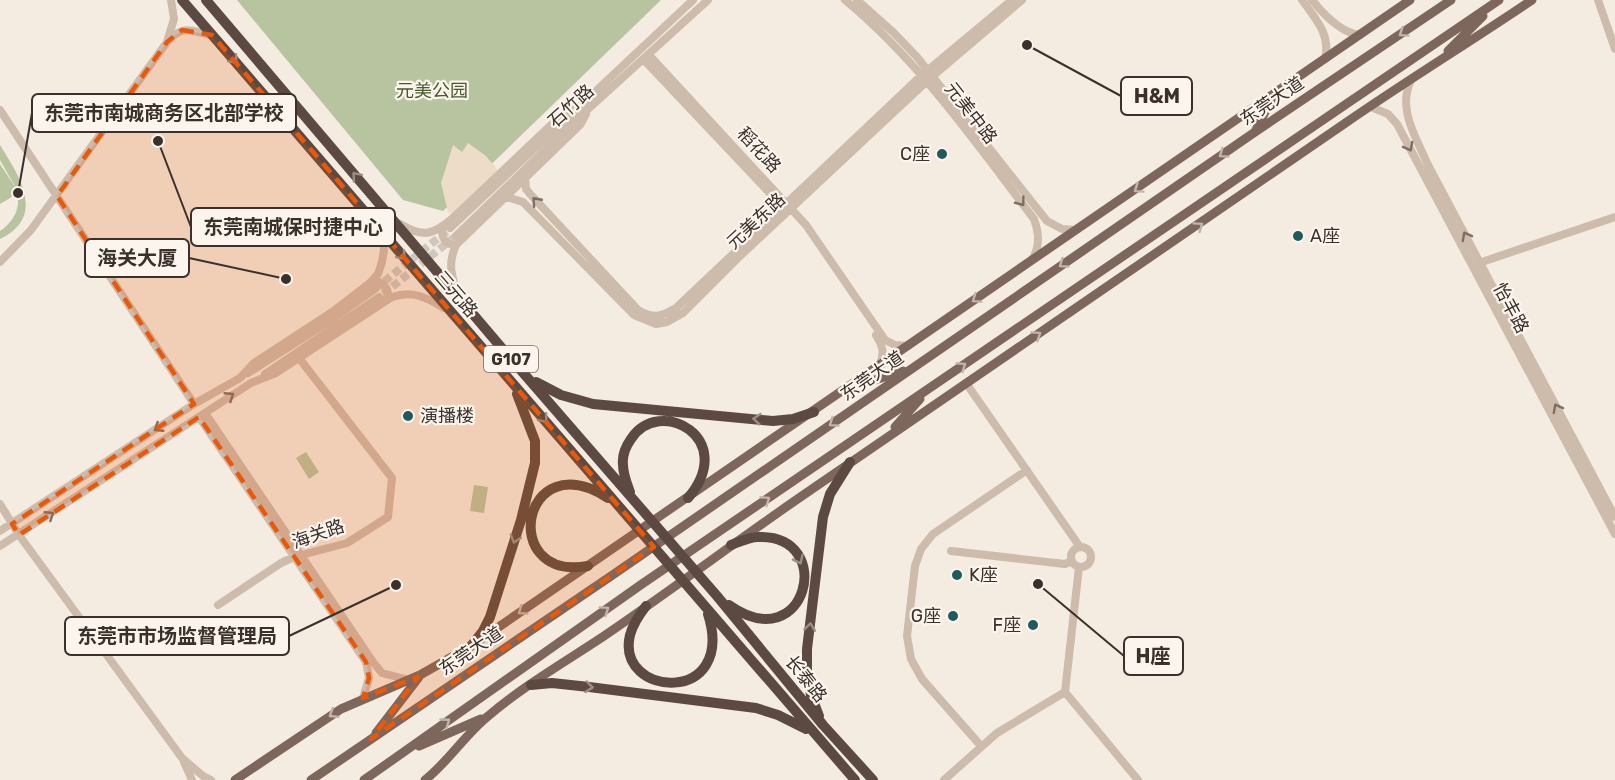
<svg xmlns="http://www.w3.org/2000/svg" width="1615" height="780" font-family="Rubik,'Noto Sans SC',sans-serif">
	<style>
		.green { fill: #b8c4a0 }
		.plaza { fill: #ecdcc8 }
		.lines { fill: none; stroke-linecap: round; stroke-linejoin: round }
		.minor-tunnel { stroke: #cfc6bd; stroke-width: 8; stroke-dasharray: 8 4; stroke-linecap: butt }
		.minor { stroke: #cdbbac; stroke-width: 8 }
		.major { stroke: #7d675c; stroke-width: 9 }
		.highway { stroke: #5c4a42; stroke-width: 10 }
		.oneway { stroke: #c2b5ac }
		.oneway2 { stroke: #9c8e87 }
		.oneway3 { stroke: #7d6f65 }
		.marked { fill: #e8590c; fill-opacity: 0.2; stroke: #e8590c; stroke-width: 4.5; stroke-dasharray: 12 8; stroke-linejoin: round }
		.poi-dot { fill: #1f5a5e; stroke: #fbf5ee; stroke-width: 2 }
		.labels { text-anchor: middle; stroke-width: 4.5; stroke-linejoin: round; paint-order: stroke }
		.shield { fill: #fbf5ee; stroke: #756b66; stroke-width: 1.5 }
		.shield-label { font-size: 16px; font-weight: bold; fill: #3b302b }
		.park-label { font-size: 18px; fill: #4a5a2e; stroke: #fbf5ee }
		.street-label { font-size: 18px; fill: #3b302b; stroke: #fbf5ee }
		.poi-label { font-size: 18px; fill: #3b302b; stroke: #fbf5ee; text-anchor: end }
		.leader { fill: none; stroke: #3b302b; stroke-width: 2 }
		.callout-dot { fill: #3b302b; stroke: #fbf5ee; stroke-width: 2 }
		.callout { fill: #fbf5ee; stroke: #3b302b; stroke-width: 2 }
		.callout-label { font-size: 20px; text-anchor: middle; font-weight: bold; fill: #3b302b }
	</style>
	<rect width="100%" height="100%" fill="#f4ebe1"/>
	<!-- green -->
	<path class="green" d="M237,0H661L443,211L403,200Z
		M0,145C19,176 47,216 0,239V231C13,222 21,209 17,194L0,204V164L17,190L0,160Z
		M306,452L319,472L309,479L296,458Z
		M474,485L488,487L484,513L470,511Z"/>
	<!-- plaza -->
	<path class="plaza" d="M468,143L486,156L501,174L454,217L448,212L441,183L453,145L462,152Z"/>
	<g class="lines">
		<!-- minor-tunnel -->
		<path class="minor-tunnel" d="M375,289L447,231
			M383,294L456,236"/>
		<!-- minor -->
		<path class="minor" d="M171,0L174,19L167,42C183,24 190,31 212,35
			M845,0C920,62 975,142 1034,219C1039,233 1040,245 1033,258
			M857,0L893,32L917,57L1047,221L1062,229L1075,230
			M1302,0C1316,19 1331,35 1325,59
			M1312,0C1324,15 1341,33 1360,35
			M1598,0L1615,49
			M649,55L806,225L885,340L895,345L908,346
			M644,60L781,205
			M1411,80C1397,109 1416,137 1428,165L1615,517
			M1371,107L1388,114L1397,124L1615,534
			M0,110L194,404
			M525,179L526,189L531,195L638,310C653,319 661,317 676,308L922,75L1012,0
			M507,197L523,202L634,315L656,324L667,322L683,313L740,256L927,81L1022,0
			M400,224C424,239 434,234 454,217L567,110L578,107
			M443,226C440,237 445,245 456,245
			M450,228L693,0
			M456,236L576,120L708,0
			M0,262L31,230L167,42
			M1476,264L1615,217
			M371,283L379,282C387,286 390,292 386,300
			M457,292C451,275 448,262 456,245L580,125L586,114
			M876,335C883,346 885,354 879,366
			M248,373L325,324L375,289
			M265,374L379,297
			M966,383L1080,547
			M205,413L373,662L382,673L409,680
			M199,417L366,662L369,678L363,698
			M0,504L19,535L182,758L203,776L211,780
			M0,531L194,404L240,378L254,363L335,310L370,283L378,274L382,262L384,250L382,234
			M0,546L251,383L276,373L392,297C412,290 426,297 444,308
			M1071 557a10 10 0 1 1 20 0a10 10 0 1 1-20 0Z
			M951,551L1065,564L1072,561
			M218,605L281,563L294,557L347,543L388,517L392,478L299,358
			M1065,692L1079,567
			M981,746L922,679L911,659L907,636L915,566L921,549L933,534L1027,470
			M184,762L192,780
			M944,780L997,733L1065,692L1138,780"/>
		<!-- major -->
		<path class="major" d="M1448,51L1483,16
			M1256,130L1273,96
			M856,386L903,371
			M895,427L920,399
			M376,733L419,677
			M419,746L481,719
			M235,780L341,709L420,675L471,646L1410,0
			M311,780L614,574L1255,132L1451,0
			M364,780L642,584L1499,0
			M425,780C448,762 464,736 487,717C523,686 565,662 604,636C670,591 734,543 799,498C980,372 1163,250 1344,124C1406,81 1470,42 1532,0"/>
		<!-- highway -->
		<path class="highway" d="M182,0L855,780
			M206,0L506,353L717,596L823,725L873,780
			M536,382L561,395L593,404L773,421L793,419L814,412
			M630,492C627,484 623,474 623,465C622,456 626,446 631,439C659,395 739,438 688,498
			M588,566C498,582 521,442 608,498
			M729,605C807,660 837,534 758,537C749,537 739,542 731,545
			M646,606C639,615 633,624 630,635C615,698 737,706 708,614
			M471,646L483,631L490,617L521,520L535,463V441L517,394
			M531,685L552,683L589,687L756,708L778,715L806,729
			M819,716L811,695L807,673V649L823,517L830,494L850,462"/>
	</g>
	<!-- one-way arrows -->
	<defs><path id="oneway-chevron" d="M-2-3.5L2.5 0L-2 3.5" fill="none" stroke-width="1.6" stroke-linecap="round" stroke-linejoin="round" transform="scale(1.5)"/></defs>
	<g class="oneway">
		<use href="#oneway-chevron" transform="translate(1403 33) rotate(146)"/>
		<use href="#oneway-chevron" transform="translate(1223 154) rotate(145)"/>
		<use href="#oneway-chevron" transform="translate(1138 189) rotate(146)"/>
		<use href="#oneway-chevron" transform="translate(1199 226) rotate(-35)"/>
		<use href="#oneway-chevron" transform="translate(1063 264) rotate(145)"/>
		<use href="#oneway-chevron" transform="translate(976 299) rotate(145)"/>
		<use href="#oneway-chevron" transform="translate(1037 335) rotate(-34)"/>
		<use href="#oneway-chevron" transform="translate(962 366) rotate(-34)"/>
		<use href="#oneway-chevron" transform="translate(833 423) rotate(145)"/>
		<use href="#oneway-chevron" transform="translate(766 500) rotate(-34)"/>
		<use href="#oneway-chevron" transform="translate(605 610) rotate(-35)"/>
		<use href="#oneway-chevron" transform="translate(522 611) rotate(145)"/>
		<use href="#oneway-chevron" transform="translate(333 714) rotate(148)"/>
		<use href="#oneway-chevron" transform="translate(446 722) rotate(-36)"/>
	</g>
	<g class="oneway2">
		<use href="#oneway-chevron" transform="translate(234 60) rotate(49)"/>
		<use href="#oneway-chevron" transform="translate(356 176) rotate(-131)"/>
		<use href="#oneway-chevron" transform="translate(402 256) rotate(49)"/>
		<use href="#oneway-chevron" transform="translate(544 419) rotate(49)"/>
		<use href="#oneway-chevron" transform="translate(757 419) rotate(-175)"/>
		<use href="#oneway-chevron" transform="translate(515 539) rotate(107)"/>
		<use href="#oneway-chevron" transform="translate(799 560) rotate(64)"/>
		<use href="#oneway-chevron" transform="translate(810 627) rotate(-83)"/>
		<use href="#oneway-chevron" transform="translate(589 687) rotate(6)"/>
	</g>
	<g class="oneway3">
		<use href="#oneway-chevron" transform="translate(1409 147) rotate(62)"/>
		<use href="#oneway-chevron" transform="translate(536 201) rotate(-132)"/>
		<use href="#oneway-chevron" transform="translate(1021 202) rotate(53)"/>
		<use href="#oneway-chevron" transform="translate(1466 236) rotate(-118)"/>
		<use href="#oneway-chevron" transform="translate(230 396) rotate(-33)"/>
		<use href="#oneway-chevron" transform="translate(1557 408) rotate(-118)"/>
		<use href="#oneway-chevron" transform="translate(158 428) rotate(147)"/>
		<use href="#oneway-chevron" transform="translate(50 515) rotate(-33)"/>
	</g>
	<!-- marked area -->
	<path class="marked" d="M182,30L212,35L654,547L371,739L418,677L363,698L369,678L366,662L199,417L19,535L12,524L194,404L57,196L167,42Z"/>
	<!-- markers -->
	<g class="poi-dot">
		<circle cx="942" cy="154" r="6"/>
		<circle cx="1298" cy="236" r="6"/>
		<circle cx="408" cy="416" r="6"/>
		<circle cx="957" cy="575" r="6"/>
		<circle cx="953" cy="616" r="6"/>
		<circle cx="1033" cy="625" r="6"/>
	</g>
	<g class="labels">
		<!-- shield labels -->
		<rect class="shield" x="484" y="346" width="54" height="26" rx="4.5"/>
		<g class="shield-label">
			<text x="511" y="365">G107</text>
		</g>
		<!-- park labels -->
		<g class="park-label">
			<text x="432" y="97">元美公园</text>
		</g>
		<!-- street labels -->
		<g class="street-label">
			<text transform="translate(1272 101) rotate(-34)" y="6">东莞大道</text>
			<text transform="translate(571 106) rotate(-42)" y="6">石竹路</text>
			<text transform="translate(971 113) rotate(52)" y="6">元美中路</text>
			<text transform="translate(759 150) rotate(47)" y="6">稻花路</text>
			<text transform="translate(756 221) rotate(-43)" y="6">元美东路</text>
			<text transform="translate(456 294) rotate(49)" y="6">三元路</text>
			<text transform="translate(1511 308) rotate(62)" y="6">怡丰路</text>
			<text transform="translate(872 376) rotate(-35)" y="6">东莞大道</text>
			<text transform="translate(318 534) rotate(-19)" y="6">海关路</text>
			<text transform="translate(471 651) rotate(-34)" y="6">东莞大道</text>
			<text transform="translate(806 679) rotate(51)" y="6">长泰路</text>
		</g>
		<!-- poi labels -->
		<g class="poi-label">
			<text x="930" y="160">C座</text>
			<text x="1310" y="242" text-anchor="start">A座</text>
			<text x="420" y="422" text-anchor="start">演播楼</text>
			<text x="969" y="581" text-anchor="start">K座</text>
			<text x="941" y="622">G座</text>
			<text x="1021" y="631">F座</text>
		</g>
	</g>
	<!-- callouts -->
	<path class="leader" d="M1027 45L1121 96M18 193L32 113M158 141L191 227M286 279L189 258M396 585L289 636M1038 584L1124 656"/>
	<g class="callout-dot">
		<circle cx="1027" cy="45" r="6"/>
		<circle cx="18" cy="193" r="6"/>
		<circle cx="158" cy="141" r="6"/>
		<circle cx="286" cy="279" r="6"/>
		<circle cx="396" cy="585" r="6"/>
		<circle cx="1038" cy="584" r="6"/>
	</g>
	<g class="callout">
		<rect x="1121" y="77" width="71" height="38" rx="6"/>
		<rect x="32" y="94" width="264" height="38" rx="6"/>
		<rect x="191" y="208" width="204" height="38" rx="6"/>
		<rect x="85" y="239" width="104" height="38" rx="6"/>
		<rect x="65" y="617" width="224" height="38" rx="6"/>
		<rect x="1124" y="637" width="59" height="38" rx="6"/>
	</g>
	<g class="callout-label">
		<text x="1157" y="103">H&amp;M</text>
		<text x="164" y="120">东莞市南城商务区北部学校</text>
		<text x="293" y="234">东莞南城保时捷中心</text>
		<text x="137" y="265">海关大厦</text>
		<text x="177" y="643">东莞市市场监督管理局</text>
		<text x="1153" y="663">H座</text>
	</g>
</svg>
